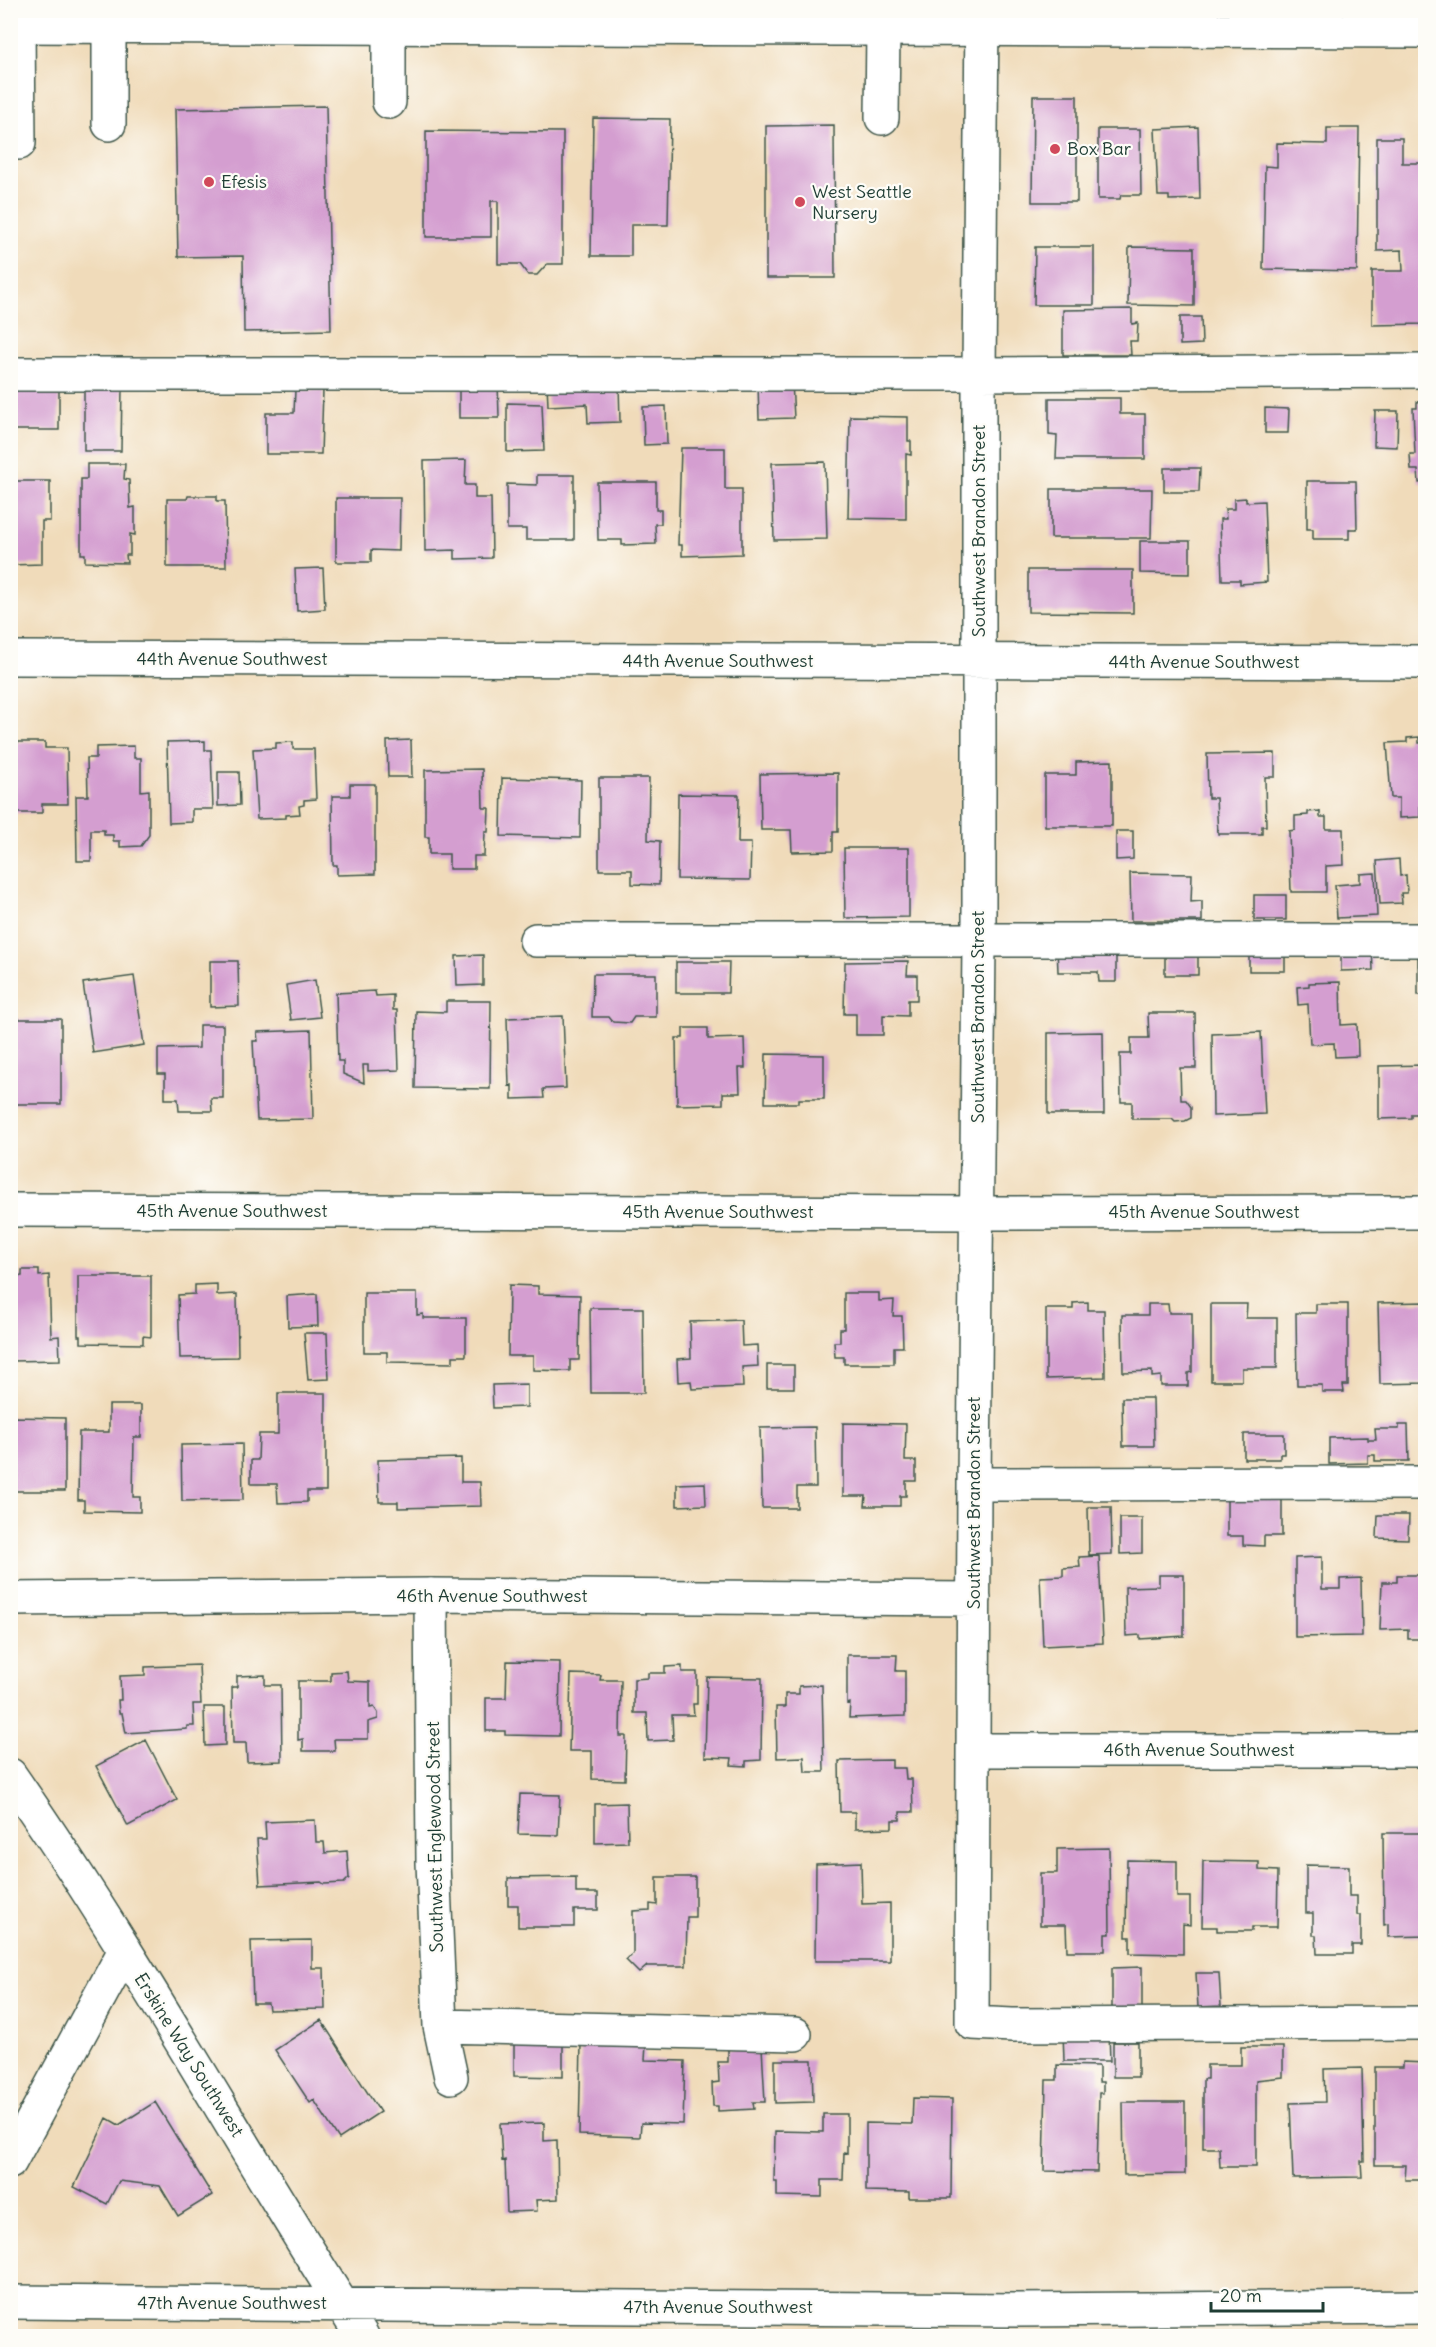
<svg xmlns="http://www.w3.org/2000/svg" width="1436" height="2347" font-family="Delius,sans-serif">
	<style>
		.building { fill: #d49ed0 }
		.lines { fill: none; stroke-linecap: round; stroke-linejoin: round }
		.minor-casing { stroke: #3e5548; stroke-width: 36 }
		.major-casing { stroke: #3e5548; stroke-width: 36 }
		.minor { stroke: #fff; stroke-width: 33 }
		.major { stroke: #fff; stroke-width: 33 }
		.poi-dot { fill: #d1495b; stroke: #fdfcf7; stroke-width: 2 }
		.labels { text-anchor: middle; stroke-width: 4.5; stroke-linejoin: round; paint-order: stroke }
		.poi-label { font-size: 18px; fill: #1f3d34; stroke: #fdfcf7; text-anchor: start }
		.street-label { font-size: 18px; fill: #1f3d34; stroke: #fdfcf7 }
	</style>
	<rect width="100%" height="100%" fill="#fdfcf7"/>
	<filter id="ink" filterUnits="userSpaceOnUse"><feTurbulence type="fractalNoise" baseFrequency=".0167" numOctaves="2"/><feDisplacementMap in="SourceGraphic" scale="12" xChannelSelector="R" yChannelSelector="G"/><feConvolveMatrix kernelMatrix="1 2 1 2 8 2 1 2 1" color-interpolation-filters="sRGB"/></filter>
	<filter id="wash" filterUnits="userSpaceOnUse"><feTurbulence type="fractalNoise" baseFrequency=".008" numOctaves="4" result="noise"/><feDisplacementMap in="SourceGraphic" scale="24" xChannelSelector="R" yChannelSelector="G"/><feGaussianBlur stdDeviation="1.35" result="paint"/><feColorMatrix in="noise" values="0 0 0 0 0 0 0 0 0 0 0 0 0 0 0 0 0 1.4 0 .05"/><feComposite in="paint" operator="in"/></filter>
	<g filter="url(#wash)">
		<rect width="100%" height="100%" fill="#f0dbba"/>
		<g id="blocks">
			<!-- building -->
			<path class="building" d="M1033,96H1077V202H1032Z
				M326,106L331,330L244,332L243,256L178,257L175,109Z
				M593,118L670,119L668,225H631V256H591Z
				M834,125L835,278H766V126Z
				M1198,127L1200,199L1169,200V196H1158L1155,129Z
				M1327,128H1359L1357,271L1263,269L1265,166L1277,167V143L1327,144Z
				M1098,129H1140L1141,195H1121L1120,199H1098Z
				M426,131L563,132V264H547L537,275H528L520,264H498V201H491V237H426Z
				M1377,138H1402V163H1426V324L1372,325V271H1403L1402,250L1377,251Z
				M1035,247H1094V305H1034Z
				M1129,247L1194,248V306L1128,305Z
				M1132,309V324L1138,323L1137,341H1130L1131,355H1063V310Z
				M1180,317H1201L1202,344L1180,345Z
				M459,382H498L499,418H459Z
				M792,382L794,418L759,419L758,383Z
				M547,383L619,384L620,422L588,423L587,404L548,406Z
				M84,386H122L121,451H84Z
				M10,388H59V430H10Z
				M295,390H323L321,454H266V413H294Z
				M1049,398H1120V414H1145V459H1056L1057,436L1049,435Z
				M1426,401V482L1419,483L1418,470H1411L1410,454H1415L1413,408H1417V402Z
				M507,403L542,404L544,451L507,452Z
				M666,406L667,444L644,445L643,407Z
				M1265,408L1289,409L1288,433H1265Z
				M1375,411H1398L1397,447L1374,446Z
				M850,416L908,417V441H911V455L906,454V519L848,518Z
				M681,448H725V489H742V554L682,556V545H678Z
				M466,460L465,485H475V498H491L492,558L455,559V550L425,551L424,461Z
				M825,462L827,539L774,540L772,463Z
				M87,464H125L124,479L129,480L130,508L135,507V535L130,534V555H126L127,563L85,562V554H81V479H87Z
				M1164,468H1200L1199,492H1164Z
				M537,475H574V540H526V529H507V484L537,485Z
				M10,481H50V521H42V564L10,565Z
				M1307,481H1356L1357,529H1349V539H1313V529H1307Z
				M597,482H656V510H661V524H655L656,544L622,545V540H598Z
				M1051,489H1152L1151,538H1051Z
				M188,496H217V501H225L226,567H167V499H187Z
				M336,498H400L399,551L371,550V562H336Z
				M1246,498V502L1264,501L1267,582L1240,584V580H1222L1220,519H1226L1225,509H1234V499Z
				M1140,541H1190V574L1140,573Z
				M323,568L325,609L297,611L295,569Z
				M1028,570H1133V613L1028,612Z
				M1419,737V743H1426V803H1420V817L1399,818V798H1391L1387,743L1407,742V738Z
				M411,740L412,777H388L387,741Z
				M205,741V750H211L213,809H192V822L169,823L167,742Z
				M10,742H45V748H67L68,804H42V813H10Z
				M293,742V749H314L316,799L304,800V805L299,806L300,814L286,815V818L257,819L253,749L276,748V743Z
				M134,746V758H141V791L149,790V835L141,846L120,847V841H113V835H104V830H91V861H77L76,796H88L87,758H96V747Z
				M1275,753V777H1265L1266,826H1262V834H1218L1216,798H1208L1207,754Z
				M1112,761V826H1045V775H1076V762Z
				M482,769L483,808H489L488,832H485L484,856H474V869H449V854H429V837H425V770Z
				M218,772H239L240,805L218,806Z
				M838,773V832H833V851L792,852L791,830H761L760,774Z
				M502,778L581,780L580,838L501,836Z
				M599,778H649L648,840L660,841L659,885L632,884V870H599Z
				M350,784H375V874L337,875V865H333L332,796H350Z
				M678,794L739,795L738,843H751L750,880L677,879Z
				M1320,811V817H1326V829H1343L1344,865L1326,866V892H1291L1289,831L1295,830V816L1308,815V812Z
				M1116,831H1133V859L1116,860Z
				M844,848H909V917L845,918Z
				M1399,859L1400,876L1406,875L1407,893H1401L1402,903L1380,904L1377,861Z
				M1130,873L1192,874L1191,902L1202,901V921H1131Z
				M1375,873L1377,916L1337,918L1335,885L1360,883V874Z
				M1254,895H1286V920H1254Z
				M1249,945H1285V971H1249Z
				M1165,946H1198V975H1165Z
				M1418,946H1426V995H1418Z
				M1057,947H1116V982H1099L1098,972H1058Z
				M1372,947L1373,970L1341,971V948Z
				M483,955V985L457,986L456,956Z
				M210,961H238L239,1006L210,1007Z
				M908,961L907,975H917V1000H908V1016L883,1015V1035H856V1014H844L845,962Z
				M676,962H729L728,993H676Z
				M593,974H656V1017H634L630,1023L613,1022L609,1017H592Z
				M134,976L144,1045L93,1053L83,983Z
				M315,980L320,1017L291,1020L286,985Z
				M1340,982L1341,1025L1357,1024L1358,1056L1335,1057L1334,1043L1310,1044L1308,1004L1298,1005L1297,987L1309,986V983Z
				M375,991L376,996L393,995V1010H397L399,1070L368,1071V1065H363L364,1083L343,1074V1061H338L336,993Z
				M446,1001H491L490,1089L415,1088L416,1011L446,1012Z
				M1148,1013H1195L1196,1068H1180L1181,1100H1186L1191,1107V1118L1185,1121L1175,1122L1172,1119H1132V1102H1121L1120,1054H1131V1038H1149Z
				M563,1016L566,1088L543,1089L544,1098L512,1099V1085L509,1086L507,1018Z
				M10,1019H61V1104H10Z
				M199,1025H223V1098H211L212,1111H179L178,1099H165V1074H158V1049L199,1048Z
				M683,1028H708V1039L744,1038L745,1068H739L740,1093H723V1104L677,1105L676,1038H683Z
				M311,1030L313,1119L257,1120L253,1041H258L257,1032Z
				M1103,1032L1104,1114H1048V1033Z
				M1261,1032L1265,1114L1213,1116L1212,1034Z
				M766,1054L824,1055V1099H799V1103H765Z
				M1426,1065V1114H1411V1118L1379,1119V1066Z
				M22,1270H39V1276L49,1275L51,1337L59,1336L60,1360L12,1361L10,1277L22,1276Z
				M78,1276H151V1337L143,1336V1344L81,1343V1336H78Z
				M217,1284V1295L237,1294L238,1357L180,1358L178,1295L195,1294V1285Z
				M509,1285L538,1286V1294L580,1295L579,1360H570V1371L533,1370V1356H508Z
				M364,1293H417V1315L423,1314V1318H466V1356H453V1363L387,1362V1352H364Z
				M844,1293H879V1301L894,1300L893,1316H902L903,1347H894V1364H844V1357H835L834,1342H840V1329H844Z
				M317,1294L318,1326L288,1327L287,1296Z
				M1088,1302V1310H1104L1105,1377L1046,1379V1309H1073V1303Z
				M1426,1302V1383L1380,1384L1378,1303Z
				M1148,1304H1168L1169,1313H1192V1372L1188,1373V1386H1161V1376L1152,1377V1371L1123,1372L1122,1315H1148Z
				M1211,1304H1247L1246,1318H1277V1368H1242V1381H1211Z
				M1316,1304H1348V1385H1343L1344,1392H1322V1385H1297L1296,1313H1316Z
				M590,1308H643L644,1393H591Z
				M741,1320L742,1346L757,1345L758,1366L742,1367L743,1387L692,1389L691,1381L678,1382L677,1359L691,1358L690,1322Z
				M304,1333H327L329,1379L308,1380Z
				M767,1365H794V1388H767Z
				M527,1384V1407L493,1408L492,1385Z
				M278,1393H326V1491H307V1502L278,1503L277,1484H251V1460H258L259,1434H278Z
				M1122,1398H1153L1154,1446H1123Z
				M109,1405H141V1437H134L133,1497H140V1512L84,1511V1500H78L79,1432H109Z
				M10,1417L65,1418V1491H10Z
				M843,1423L906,1424L905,1461H916V1481H906V1496H900V1506H865L866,1496H843Z
				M1399,1425H1408L1409,1461H1375V1455H1368V1463L1329,1464V1438L1368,1437V1440H1376L1375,1429H1399Z
				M815,1427L816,1487H797V1508H762L760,1428Z
				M1244,1434H1284V1454H1280V1459H1244Z
				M242,1444L243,1500L182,1501L181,1445Z
				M461,1458V1482H480L481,1506L398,1508V1502H379L378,1460Z
				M705,1483L706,1505L677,1506V1484Z
				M1227,1489L1282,1490V1536H1264V1546L1243,1545V1536H1227Z
				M1088,1507H1111L1112,1554L1089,1555Z
				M1378,1515H1409L1408,1539L1377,1538Z
				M1120,1518H1142V1553L1120,1554Z
				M1099,1556L1103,1643L1043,1646L1040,1577L1063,1576V1568L1080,1567L1079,1557Z
				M1322,1557V1589H1340V1579L1361,1578L1362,1636L1295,1637V1558Z
				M1159,1575H1184V1636L1140,1639V1635L1126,1636L1125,1587L1159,1586Z
				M1397,1575H1426L1425,1639H1408V1629L1380,1630L1382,1582H1397Z
				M847,1655H897L896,1671H905V1716L849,1718L850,1703L847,1704Z
				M507,1661L560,1662L559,1736L505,1735V1731H486V1698H506Z
				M199,1665L201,1704H193L194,1726H187V1729L126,1733L122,1713H119L118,1700H121L120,1676L145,1675V1667Z
				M682,1666V1672H697V1704H693L694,1715H672L673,1740L648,1741L647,1713H634V1679L648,1678V1673H665V1667Z
				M347,1671L348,1681L370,1682V1708L374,1707L378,1713V1719L368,1722V1739H334L335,1751H303V1739L298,1740V1681H331V1672Z
				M571,1674L601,1675L600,1680H621L620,1736H626L625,1780L592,1779V1751H569Z
				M265,1675V1685H281L282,1761L247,1762L246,1743H233L232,1687H237V1676Z
				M707,1677L762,1678L761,1760L746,1761V1766L731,1765L732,1758L705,1757Z
				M822,1685L824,1772H805L804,1757L777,1758L776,1707H785V1694H799V1686Z
				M204,1707H225V1745L205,1746Z
				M146,1740L177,1800L128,1826L96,1766Z
				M892,1760V1768H905L906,1779H912L913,1812H900V1820H892V1828L855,1829V1812H840L839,1761Z
				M520,1794L560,1795L558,1835L518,1834Z
				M627,1803L628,1842L595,1843V1804Z
				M315,1820L316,1842H324L325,1853L347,1851L349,1878L344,1883L324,1884L321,1882L260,1885L257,1839H266L265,1822Z
				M1383,1833H1426V1936L1388,1937V1924L1384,1925Z
				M1109,1848L1110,1934H1105V1951H1067L1066,1925H1040V1873H1057V1849Z
				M1127,1860L1177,1861V1897H1190V1925L1183,1924V1954L1130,1953V1937H1126Z
				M1203,1861L1259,1862V1870L1278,1871L1277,1927H1252V1931H1217V1927H1202Z
				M861,1862L862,1904L890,1903V1961H815L816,1864Z
				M1306,1865L1349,1866V1896H1357V1915H1361V1945H1352V1954H1317L1316,1935H1313V1913H1306Z
				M576,1877V1893H598V1910H574V1927H518V1905H508V1878Z
				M657,1877H695V1917H687L686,1966H647L639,1973L626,1960L633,1953V1911L650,1910V1904L657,1905Z
				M312,1940V1968H324L325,2009L269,2010L268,2003H253L251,1941Z
				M1142,1967V2012H1112V1968Z
				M1196,1973H1219L1221,2006L1198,2007Z
				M321,2020L380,2112L339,2139L314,2100L310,2103L275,2050Z
				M1063,2032H1109L1110,2061H1064Z
				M514,2037H563V2077L514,2076Z
				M1113,2042H1138V2077H1113Z
				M581,2043L646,2045L645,2060L685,2061L683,2124L641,2123L640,2137L579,2135Z
				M762,2047L765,2102H753L754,2109L718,2111V2106H713L712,2083L719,2082L718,2062H728V2049Z
				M1241,2047H1283V2077L1256,2080V2167H1220L1219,2148H1203V2079H1207V2065H1241Z
				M775,2060H812L813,2102L775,2103Z
				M1403,2062L1426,2063V2180H1405L1406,2165H1375V2067H1403Z
				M1057,2065L1099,2066V2082H1103V2093H1099L1097,2172L1044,2171L1046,2080H1057Z
				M1362,2068L1364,2161H1361L1362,2177L1293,2178L1290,2103L1325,2102L1324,2069Z
				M913,2098L952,2099L951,2198H909V2192L866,2191V2123L912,2124Z
				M155,2102L212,2195L178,2216L160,2186L119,2181L107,2204L74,2187L107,2118L119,2125Z
				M1123,2102H1185V2174L1124,2175Z
				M823,2114H847V2153L844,2152L843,2180H822V2197L777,2196V2182H774L775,2131L823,2132Z
				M544,2123V2141L557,2140L558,2199L536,2200L537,2211L507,2212L505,2160L502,2161L500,2124Z"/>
		</g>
	</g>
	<g filter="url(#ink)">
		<use href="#blocks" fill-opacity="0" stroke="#3e5548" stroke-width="1.5"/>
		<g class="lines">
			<!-- minor casing -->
			<g class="minor-casing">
				<path id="minor" d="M982,10L979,374V941L974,1484L972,2023L1012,2025L1426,2023
					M18,26L19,143
					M389,27V102
					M882,118L883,29
					M109,124V26
					M10,374H979L1426,371
					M10,658L1426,662
					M536,940H1426
					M10,1210L976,1213L1426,1212
					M974,1484L1426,1483
					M431,1595L433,1863L437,1953L440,2026L451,2077
					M10,1599L431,1595L974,1599
					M973,1750H1426
					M10,1775C137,1957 243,2151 362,2336
					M440,2026L795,2034
					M10,2162L125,1950
					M10,2302L1017,2310L1426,2307"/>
			</g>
			<!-- major casing -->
			<g class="major-casing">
				<path id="major" d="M10,26L1426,31"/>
			</g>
			<!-- minor -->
			<use href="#minor" class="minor"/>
			<!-- major -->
			<use href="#major" class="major"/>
		</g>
	</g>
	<!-- markers -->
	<g class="poi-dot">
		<circle cx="1055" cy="149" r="6"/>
		<circle cx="209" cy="182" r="6"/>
		<circle cx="800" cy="202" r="6"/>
	</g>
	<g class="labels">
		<!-- poi labels -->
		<g class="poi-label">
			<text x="1067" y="155">Box Bar</text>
			<text x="221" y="188">Efesis</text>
			<text x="812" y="198">West Seattle<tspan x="812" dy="21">Nursery</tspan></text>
		</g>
		<!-- street labels -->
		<g class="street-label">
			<text transform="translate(979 531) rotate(-90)" y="6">Southwest Brandon Street</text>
			<text x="232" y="665">44th Avenue Southwest</text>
			<text x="718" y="667">44th Avenue Southwest</text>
			<text x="1204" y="668">44th Avenue Southwest</text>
			<text transform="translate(978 1017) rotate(-90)" y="6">Southwest Brandon Street</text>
			<text x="232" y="1217">45th Avenue Southwest</text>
			<text x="718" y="1218">45th Avenue Southwest</text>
			<text x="1204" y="1218">45th Avenue Southwest</text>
			<text transform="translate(974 1503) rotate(-90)" y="6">Southwest Brandon Street</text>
			<text x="492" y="1602">46th Avenue Southwest</text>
			<text x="1199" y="1756">46th Avenue Southwest</text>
			<text transform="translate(435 1837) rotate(-91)" y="6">Southwest Englewood Street</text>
			<text transform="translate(189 2055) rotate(58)" y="6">Erskine Way Southwest</text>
			<text x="232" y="2309">47th Avenue Southwest</text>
			<text x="718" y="2313">47th Avenue Southwest</text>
		</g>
	</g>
	<!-- margin -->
	<rect width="1436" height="2347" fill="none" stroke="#fdfcf7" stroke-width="36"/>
	<!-- scale -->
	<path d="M1211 2302v9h112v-9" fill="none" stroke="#1f3d34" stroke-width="3"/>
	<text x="1220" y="2302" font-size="18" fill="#1f3d34" stroke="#fdfcf7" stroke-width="4.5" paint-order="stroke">20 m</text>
</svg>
